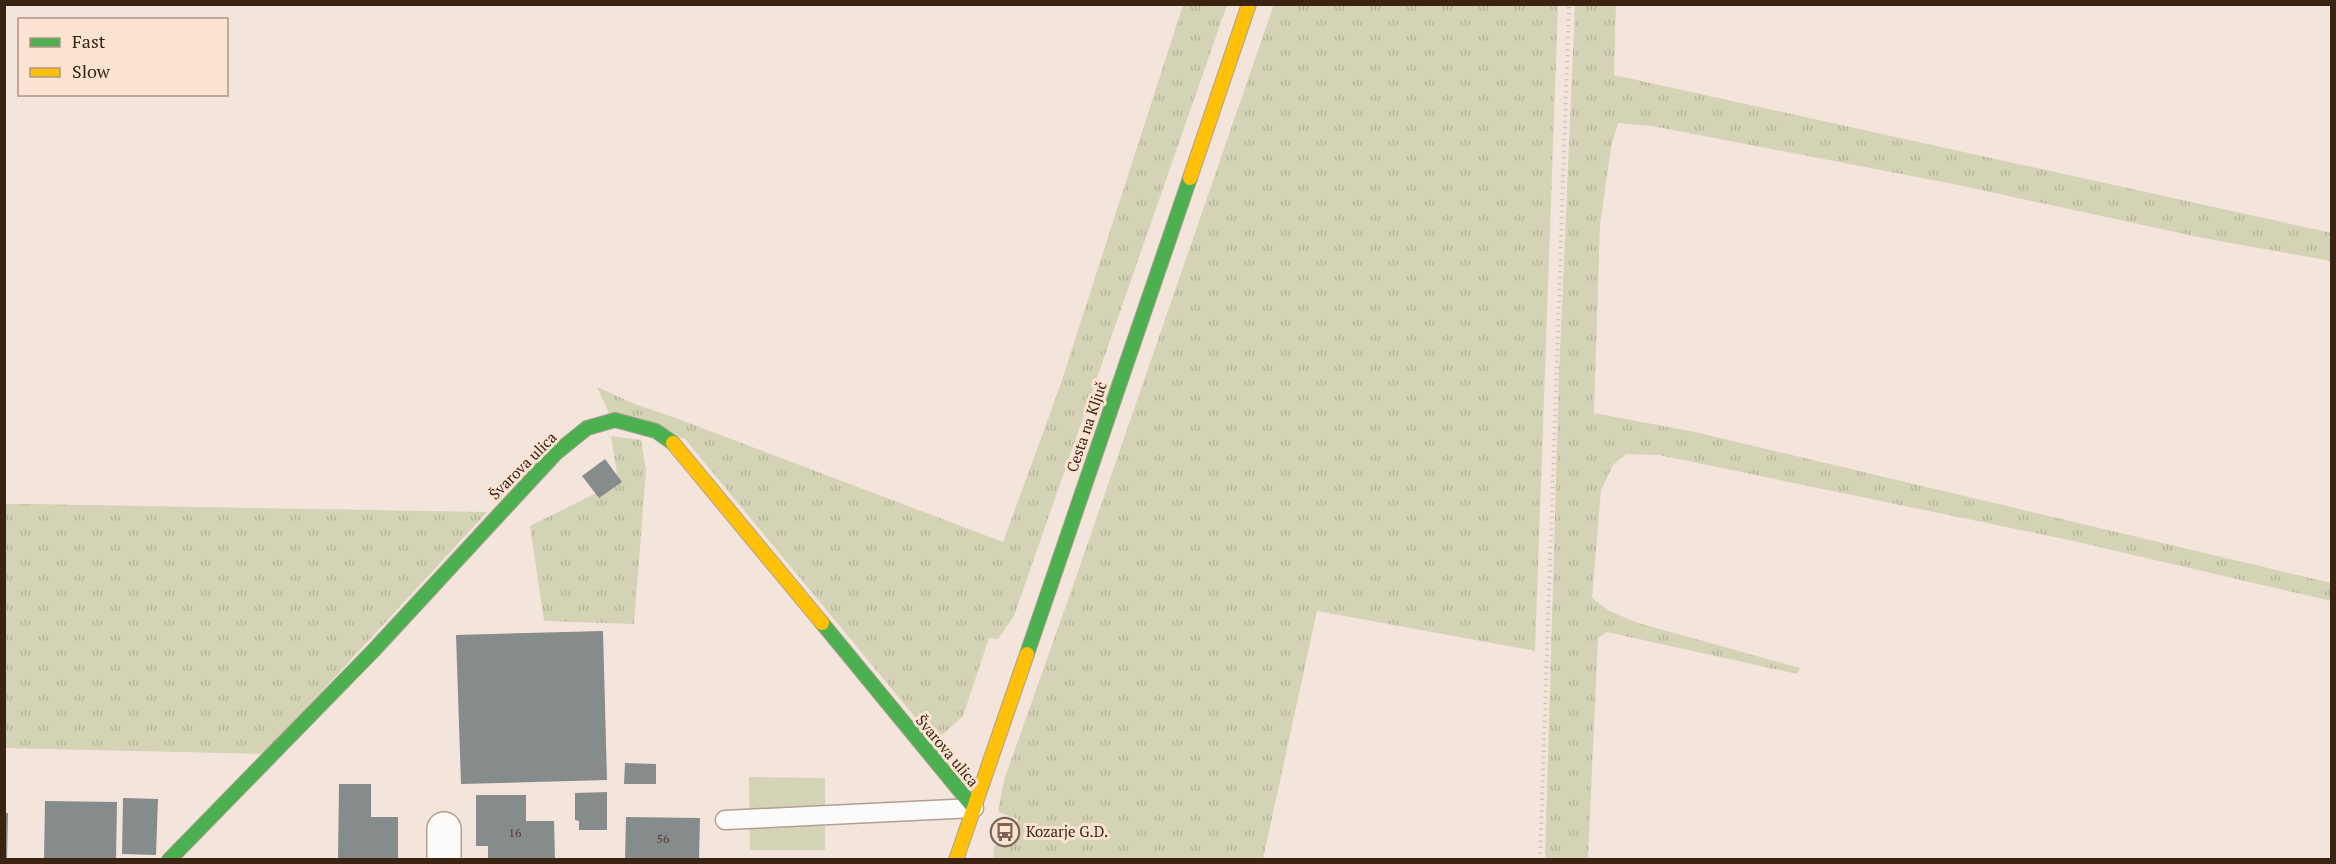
<svg xmlns="http://www.w3.org/2000/svg" width="2336" height="864" font-family="'PT Serif',serif">
	<style>
		.grass { fill: url(#grass-tufts) }
		.garden { fill: #d5d3b6 }
		.building { fill: #868b8c }
		.lines { fill: none; stroke-linecap: round; stroke-linejoin: round }
		.lane-casing { stroke: #b09f92; stroke-width: 21 }
		.street-casing { stroke: #b09f92; stroke-width: 36 }
		.fast-casing { stroke: #b09f92; stroke-width: 16 }
		.slow-casing { stroke: #b09f92; stroke-width: 16 }
		.path { stroke: #cdc7c2; stroke-width: 4; stroke-dasharray: 1.5 4.5; stroke-linecap: butt }
		.lane { stroke: #fdfbfa; stroke-width: 18 }
		.street { stroke: #fdfbfa; stroke-width: 33 }
		.fast { stroke: #4caf50; stroke-width: 14 }
		.slow { stroke: #ffc107; stroke-width: 14 }
		.labels { text-anchor: middle; stroke-width: 6; stroke-linejoin: round; paint-order: stroke }
		.number-label { font-size: 12px; fill: #4e3d30 }
		.street-label { font-size: 15px; fill: #3b2312; stroke: #fde3d1 }
		.poi-label { font-size: 15px; fill: #3b2312; stroke: #fde3d1; text-anchor: start }
	</style>
	<defs>
		<pattern id="grass-tufts" width="24" height="20" patternUnits="userSpaceOnUse" patternTransform="scale(1.5)"><rect width="24" height="20" fill="#d5d3b6"/><path d="M3 7l-1-3M5 7V3M7 7l1-3M15 17l-1-3M17 17v-4M19 17l1-3" fill="none" stroke="#b8b59b"/></pattern>
	</defs>
	<rect width="100%" height="100%" fill="#f3e5db"/>
	<!-- grass -->
	<path class="grass" d="M1274,4L1558,5L1535,651L1317,611L1263,859H993L994,846H1010L1018,819L998,812L1004,780L1075,580Z
		M1183,5H1227L1014,616L998,639L989,638L963,716L942,735L929,734L685,439L609,413L597,387L635,404L673,417L1003,542L1059,389Z
		M1575,5H1616L1614,75L2332,233L2331,261L2203,238L1953,184L1652,126L1618,123L1611,147L1600,226L1594,413L1695,432L2331,583V601L2069,540L1659,455L1626,454L1613,465L1601,490L1592,598L1608,610L1635,622L1800,668L1797,674L1607,632L1598,638L1588,859H1545L1559,374Z
		M611,436L641,440L646,470L634,624L544,621L530,526L596,493L617,474Z
		M5,504H32L487,512L264,754L5,748Z"/>
	<!-- garden -->
	<path class="garden" d="M749,777L825,778V850H750Z"/>
	<!-- building -->
	<path class="building" d="M605,459L622,482L599,498L582,476Z
		M603,631L607,780L461,784L456,635Z
		M625,763L656,764V784H624Z
		M339,784H371V817H398V860H338Z
		M607,792V830H579V821L575,820V793Z
		M476,795H526V821H554L555,860H488V846H476Z
		M123,798L158,799L156,855L122,854Z
		M45,801L117,802L116,860H44Z
		M4,813H8L7,860H4Z
		M626,817L700,818L699,860H625Z"/>
	<g class="lines">
		<!-- lane casing -->
		<g class="lane-casing">
			<path id="lane" d="M725,820L974,808"/>
		</g>
		<!-- street casing -->
		<g class="street-casing">
			<path id="street" d="M444,860V829"/>
		</g>
		<!-- fast casing -->
		<g class="fast-casing">
			<path id="fast" d="M822,623L974,808
				M1027,654L1190,178
				M169,860L374,650L556,453L587,428L615,420L656,431L673,443"/>
		</g>
		<!-- slow casing -->
		<g class="slow-casing">
			<path id="slow" d="M1190,178L1249,4
				M673,443L822,623
				M956,860L1027,654"/>
		</g>
		<!-- path -->
		<path class="path" d="M1540,860L1569,4"/>
		<!-- lane -->
		<use href="#lane" class="lane"/>
		<!-- street -->
		<use href="#street" class="street"/>
		<!-- fast -->
		<use href="#fast" class="fast"/>
		<!-- slow -->
		<use href="#slow" class="slow"/>
	</g>
	<!-- icons -->
	<defs>
		<g id="bus-ring" transform="scale(1.5)"><circle r="9.5" fill="#fde3d1" stroke="#7b6758" stroke-width="1.5"/><path d="M-5-6H5V4H4V6H2V4H-2V6H-4V4H-5ZM-3.5-4V0h7V-4ZM-3.5 1.2v1.5H-2V1.2ZM2 1.2v1.5H3.5V1.2Z" fill="#7b6758"/></g>
	</defs>
	<g fill-rule="evenodd">
		<use href="#bus-ring" x="1005" y="832"/>
	</g>
	<g class="labels">
		<!-- number labels -->
		<g class="number-label">
			<text x="515" y="837">16</text>
			<text x="663" y="843">56</text>
		</g>
		<!-- street labels -->
		<g class="street-label">
			<text transform="translate(1087 427) rotate(-71)" y="5">Cesta na Ključ</text>
			<text transform="translate(523 466) rotate(-45)" y="5">Švarova ulica</text>
			<text transform="translate(947 751) rotate(50)" y="5">Švarova ulica</text>
		</g>
		<!-- poi labels -->
		<g class="poi-label">
			<text x="1026" y="837">Kozarje G.D.</text>
		</g>
	</g>
	<!-- border -->
	<rect width="2336" height="864" fill="none" stroke="#3b2312" stroke-width="12"/>
	<!-- legend -->
	<rect x="18" y="18" width="210" height="78" fill="#fde3d1" stroke="#af9685" stroke-width="1.5"/>
	<rect x="30" y="38" width="30" height="9" fill="#4caf50" stroke="#af9685" stroke-width="1.5"/>
	<text x="72" y="48" font-size="18" fill="#3b2312">Fast</text>
	<rect x="30" y="68" width="30" height="9" fill="#ffc107" stroke="#af9685" stroke-width="1.5"/>
	<text x="72" y="78" font-size="18" fill="#3b2312">Slow</text>
</svg>
